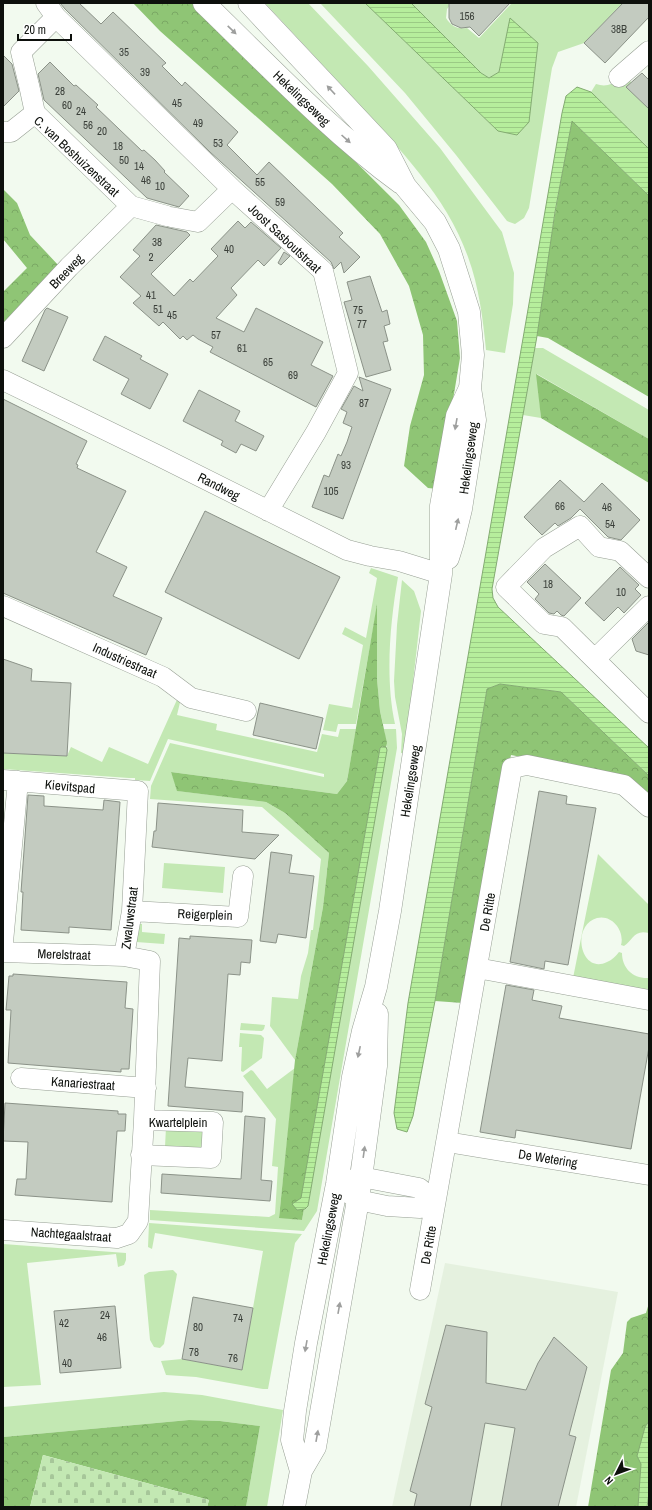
<svg xmlns="http://www.w3.org/2000/svg" width="652" height="1510" font-family="'Archivo Narrow',sans-serif">
	<style>
		.built { fill: #e5f1df }
		.green { fill: #c3e8b3 }
		.forest { fill: url(#forest-crowns) }
		.cemetery { fill: url(#cemetery-stones) }
		.water { fill: url(#water-rules); stroke: #83ab71 }
		.building { fill: #c3cbc0; stroke: #8b9288 }
		.lines { fill: none; stroke-linecap: round; stroke-linejoin: round }
		.street-casing { stroke: #979f94; stroke-width: 21 }
		.secondary-casing { stroke: #979f94; stroke-width: 23 }
		.street { stroke: #fff; stroke-width: 20 }
		.secondary { stroke: #fff; stroke-width: 22 }
		.oneway { fill: #9e9f9e }
		.labels { text-anchor: middle; stroke-width: 4; stroke-linejoin: round; paint-order: stroke }
		.number-label { font-size: 11px; fill: #3a3f39 }
		.street-label { font-size: 13px; fill: #0d100c; stroke: #fff }
	</style>
	<defs>
		<pattern id="forest-crowns" width="20" height="18" patternUnits="userSpaceOnUse"><rect width="20" height="18" fill="#8fc575"/><path d="M2 6a3 3 0 1 1 6 0M12 15a3 3 0 1 1 6 0" fill="none" stroke="#7aa864"/></pattern>
		<pattern id="cemetery-stones" width="16" height="16" patternUnits="userSpaceOnUse"><rect width="16" height="16" fill="#c3e8b3"/><path d="M2 7V4a2 2 0 0 1 4 0v3zM10 15v-3a2 2 0 0 1 4 0v3z" fill="#a6c699"/></pattern>
		<pattern id="water-rules" width="6" height="5" patternUnits="userSpaceOnUse"><rect width="6" height="5" fill="#b6ee9c"/><path d="M0 2.5h6" fill="none" stroke="#9bcb85"/></pattern>
	</defs>
	<rect width="100%" height="100%" fill="#f2faef"/>
	<!-- built -->
	<path class="built" d="M445,1263L618,1292L576,1507H392Z"/>
	<!-- green -->
	<path class="green" d="M265,3H308L368,66L440,148L502,232L514,273L513,304L505,353L486,350C483,319 479,287 468,257C447,197 400,150 358,103C327,70 296,36 265,3Z
		M320,3H365L498,131L529,121L538,43L510,19L499,72L489,78L481,73L411,3H452L447,9L446,18C452,27 457,29 467,28L479,38L512,3H623L584,43L558,52L552,68L529,208L524,218L515,224L507,221L456,155L405,93Z
		M619,79L629,80L649,100V149L591,92L596,84C605,87 612,85 619,79Z
		M535,348H543L649,410V439L537,374L541,418L523,415Z
		M371,568L398,577C390,622 385,679 395,724H383L380,711L377,679V607L356,724H338L336,732L323,730L329,704L352,708L363,645L342,634L345,627L366,638L377,578L369,573Z
		M402,580L414,591L421,611L405,753H401L402,734L395,697L394,681L397,625Z
		M180,693L182,694L177,715L217,724L216,730L317,752L322,734L338,737L340,729H356L347,781L337,794L171,772L178,791L266,802L285,813L329,853L323,907L295,1060L270,1026L272,997L298,999L301,976L308,953L311,930H313L321,859L262,807L150,799L151,786L170,743L324,777V774L168,739L150,781L135,780V778H129L3,769V753L67,756L71,747L102,762L109,747L148,764Z
		M384,729H396L397,748L317,1211L304,1231L150,1220V1210L269,1217L275,1214L278,1167L272,1166L276,1119L243,1076L251,1070L253,1071L267,1089L295,1068L279,1217L302,1220L304,1209L308,1206L387,750Z
		M598,854L649,905V933C634,929 633,940 624,946L621,945C625,931 612,914 597,918C570,926 581,975 607,962C612,960 616,956 619,952L622,953C622,968 633,979 649,978V992L573,978Z
		M164,863L225,867L223,893L162,888Z
		M137,924H142V932L165,934L164,944L136,942Z
		M241,1023L265,1025L264,1029L262,1031L240,1030Z
		M240,1033L261,1035L264,1038L262,1058L243,1072L241,1071L242,1047H239Z
		M166,1127L203,1130L202,1149L165,1147Z
		M149,1223L302,1234L295,1243L268,1389H263L196,1377L166,1375L161,1361L182,1359L242,1370L263,1251L155,1233L152,1249L148,1247Z
		M3,1244L126,1253V1260L124,1265L118,1267L116,1254L27,1263L41,1385L3,1387V1335L4,1318H3Z
		M173,1270L177,1274L164,1344L160,1348L154,1347L150,1340L144,1275L149,1272Z
		M164,1392L202,1395L283,1410L267,1507H246L260,1426L220,1421L189,1420L3,1437V1407Z"/>
	<!-- forest -->
	<path class="forest" d="M133,3H196L399,205L426,242L439,271L457,321L460,358L438,489L428,488L404,466L410,426L424,375L423,335L409,286L380,234L332,184L160,31Z
		M572,121L649,196V397L548,338L537,336C546,264 558,193 572,121Z
		M3,189L17,203L30,235L60,267L3,323V292L27,268L3,239Z
		M536,374L649,439V483L541,418Z
		M377,604V679L380,711L387,743L386,747L380,748L301,1199L293,1204L297,1210L304,1209L302,1220L279,1218L295,1060L323,907L329,853L285,813L266,802L177,791L171,772L337,794L347,781Z
		M500,684L561,692L649,776V800L574,767L511,755L463,1003L435,1001L487,689Z
		M649,1303V1421L645,1427L638,1507H588L611,1370L623,1353L627,1322L631,1318L646,1313Z
		M189,1420L220,1421L260,1426L246,1507H207L209,1500L43,1455L30,1507H3V1437Z"/>
	<!-- cemetery -->
	<path class="cemetery" d="M43,1455L209,1500L207,1507H30Z"/>
	<!-- water -->
	<path class="water" d="M365,3H411L481,73L489,78L499,72L510,18L538,43L529,122L517,135L498,131Z
		M577,87L591,92L649,149V196L572,121L555,212L537,336L492,589L493,598L498,607L649,748V776L561,692L500,684L487,689L435,1001L413,1116L407,1132L397,1129L394,1113L408,1003L562,113L566,96Z
		M382,746L386,747L387,750L308,1206L305,1209L297,1210L292,1204L301,1198L380,748Z
		M649,1421V1493L647,1507H638L641,1464L637,1456L645,1427Z"/>
	<!-- building -->
	<path class="building" d="M60,3H79L101,24L113,12L166,63L162,66L182,86L185,82L238,132L227,145L257,175L269,162L343,233L339,237L360,257L344,273L341,262L334,269L331,262L210,152L65,9Z
		M449,3H510L479,36L470,27L461,28L452,24L449,18Z
		M623,3H649V17L605,63L584,43Z
		M3,55L12,64L19,91L3,107Z
		M50,62L74,86L76,85L98,105L96,107L142,151L144,150L155,160L165,171L164,172L189,196L179,207L147,198L44,100L38,74Z
		M642,73L649,80V109L626,87Z
		M238,221L245,228L251,222L281,248L264,266L258,260L231,288L237,295L216,318L244,332L256,308L323,342L311,365L333,376L316,407L210,352L213,347L198,339L193,335L187,340L183,336L180,339L163,322L159,326L133,303L141,296L120,277L140,256L133,250L156,225L187,232L190,235L151,274L174,296L190,279L193,282L218,256L211,249Z
		M284,252L290,256L281,265L278,263Z
		M370,276L382,312L387,310L390,324L384,326L388,341L383,342L391,370L366,377L344,302L352,300L347,282Z
		M47,308L68,317L44,371L22,361L45,310Z
		M105,336L142,356L140,359L168,374L150,409L121,394L129,379L93,360Z
		M359,377L391,389L343,519L312,507L324,475L329,477L338,454L341,456L347,442L352,427L343,423L347,412L341,409L354,386L363,391Z
		M199,390L240,411L235,421L264,436L256,451L241,444L236,453L221,445L223,441L183,421Z
		M3,399L87,441L76,464L78,465L77,468L126,491L96,552L127,567L113,596L162,618L146,655L3,593Z
		M560,480L584,502L602,483L640,520L621,540L608,537L580,509L571,518L558,526L555,523L542,535L524,517Z
		M205,511L340,577L299,659L165,592Z
		M545,564L581,598L564,616L561,615L557,611L554,614L549,613L535,599L539,594L527,582Z
		M620,567L639,585L635,589L641,595L624,613L618,607L604,621L585,603Z
		M649,622V655L636,651L632,639Z
		M3,659L32,669L31,681L71,683L67,756L3,753Z
		M260,703L323,718L316,749L253,735Z
		M539,791L567,796L566,804L596,808L568,965L545,961L544,969L510,962Z
		M28,795L44,796V806L103,810L104,800L120,802L111,930L69,927V933L21,930L23,892H21Z
		M158,803L243,810L242,832L279,835L255,859L152,847L154,831H156Z
		M271,852L292,855L289,873L314,876L306,938L278,934L276,943L260,941Z
		M190,936L252,940L250,963L241,962L240,975L228,974L222,1061L188,1058L185,1087L243,1092L242,1112L168,1106L179,938L190,939Z
		M13,974L127,982L125,1008L133,1009L129,1069H121V1072L8,1063L11,1010H6L9,976H13Z
		M506,985L534,990L532,1000L562,1006L559,1018L649,1034V1047L631,1149L516,1130L515,1138L480,1132Z
		M5,1103L118,1111V1114H126L125,1131H117L112,1202L15,1195L17,1179H26L28,1142L3,1141Z
		M245,1116L265,1118L261,1180L272,1181L270,1201L161,1193L162,1174L241,1179Z
		M193,1297L253,1308L242,1370L182,1359Z
		M115,1306L121,1368L60,1373L54,1311Z
		M446,1325L487,1332L486,1383L526,1390L538,1363L554,1337L587,1367L569,1435L576,1437L558,1507H501L515,1428L485,1423L470,1507H414L417,1494L410,1491L432,1407L425,1404Z"/>
	<g class="lines">
		<!-- street casing -->
		<g class="street-casing">
			<path id="street" d="M56,17L232,189
				M619,77L649,51
				M28,81L21,52L56,17L46,3
				M29,85L35,113
				M3,132H11L35,113L131,206L167,216
				M171,217L198,222L232,189L323,271L348,373L316,432L268,511
				M3,338L69,267L131,206
				M3,380L159,456L347,550L370,556L399,561L441,574
				M649,578L620,551L599,547L580,526L544,548L506,587L544,624L562,627L649,713
				M3,606L163,677L191,698L246,711
				M595,659L649,606
				M3,780L138,791L132,911L124,956L150,961L144,1120
				M132,911L238,917L243,876
				M3,942L18,781
				M3,952L124,956
				M477,968L649,1000
				M21,1078L146,1088
				M447,1142L649,1175
				M361,1177L419,1188L435,1201L420,1208L387,1206L358,1200L337,1184Z
				M3,1230L117,1238L129,1234L138,1221L144,1120L213,1122L211,1158L141,1155
				M420,1290L512,768L527,765L624,785L649,807"/>
		</g>
		<!-- secondary casing -->
		<g class="secondary-casing">
			<path id="secondary" d="M204,3C268,65 330,131 401,183
				M249,3L386,149L405,186L435,222L449,249L469,312L473,355L470,388L475,420L461,509L453,542L448,558
				M301,1471L292,1440L295,1411L306,1343L337,1184L353,1077L363,1031L376,987L390,911L441,574V506L457,416L470,388
				M294,1507L301,1471L315,1447L358,1200L376,1066L377,1014"/>
		</g>
		<!-- street -->
		<use href="#street" class="street"/>
		<!-- secondary -->
		<use href="#secondary" class="secondary"/>
	</g>
	<!-- one-way arrows -->
	<defs><path id="oneway-solid" d="M-6-.8H1V-3.2L6.5 0L1 3.2V.8H-6Z"/></defs>
	<g class="oneway">
		<use href="#oneway-solid" transform="translate(232 30) rotate(44)"/>
		<use href="#oneway-solid" transform="translate(331 90) rotate(-133)"/>
		<use href="#oneway-solid" transform="translate(346 139) rotate(42)"/>
		<use href="#oneway-solid" transform="translate(456 424) rotate(100)"/>
		<use href="#oneway-solid" transform="translate(457 524) rotate(-77)"/>
		<use href="#oneway-solid" transform="translate(359 1052) rotate(102)"/>
		<use href="#oneway-solid" transform="translate(364 1152) rotate(-82)"/>
		<use href="#oneway-solid" transform="translate(339 1308) rotate(-80)"/>
		<use href="#oneway-solid" transform="translate(306 1346) rotate(100)"/>
		<use href="#oneway-solid" transform="translate(317 1436) rotate(-80)"/>
	</g>
	<g class="labels">
		<!-- number labels -->
		<g class="number-label">
			<text x="467" y="20">156</text>
			<text x="619" y="33">38B</text>
			<text x="124" y="56">35</text>
			<text x="145" y="76">39</text>
			<text x="60" y="95">28</text>
			<text x="177" y="107">45</text>
			<text x="67" y="109">60</text>
			<text x="81" y="115">24</text>
			<text x="198" y="127">49</text>
			<text x="88" y="129">56</text>
			<text x="102" y="135">20</text>
			<text x="218" y="147">53</text>
			<text x="118" y="150">18</text>
			<text x="124" y="164">50</text>
			<text x="139" y="170">14</text>
			<text x="146" y="184">46</text>
			<text x="260" y="186">55</text>
			<text x="160" y="190">10</text>
			<text x="280" y="206">59</text>
			<text x="157" y="246">38</text>
			<text x="229" y="253">40</text>
			<text x="151" y="261">2</text>
			<text x="151" y="299">41</text>
			<text x="158" y="313">51</text>
			<text x="358" y="314">75</text>
			<text x="172" y="319">45</text>
			<text x="362" y="328">77</text>
			<text x="216" y="339">57</text>
			<text x="242" y="352">61</text>
			<text x="268" y="366">65</text>
			<text x="293" y="379">69</text>
			<text x="364" y="407">87</text>
			<text x="346" y="469">93</text>
			<text x="331" y="495">105</text>
			<text x="560" y="510">66</text>
			<text x="607" y="511">46</text>
			<text x="610" y="528">54</text>
			<text x="548" y="588">18</text>
			<text x="621" y="596">10</text>
			<text x="105" y="1319">24</text>
			<text x="238" y="1322">74</text>
			<text x="64" y="1327">42</text>
			<text x="198" y="1331">80</text>
			<text x="102" y="1341">46</text>
			<text x="194" y="1356">78</text>
			<text x="233" y="1362">76</text>
			<text x="67" y="1367">40</text>
		</g>
		<!-- street labels -->
		<g class="street-label">
			<text transform="translate(302 98) rotate(44)" y="5">Hekelingseweg</text>
			<text transform="translate(77 156) rotate(43)" y="5">C. van Boshuizenstraat</text>
			<text transform="translate(285 238) rotate(43)" y="5">Joost Sasboutstraat</text>
			<text transform="translate(66 271) rotate(-46)" y="5">Breeweg</text>
			<text transform="translate(468 458) rotate(-82)" y="5">Hekelingseweg</text>
			<text transform="translate(219 486) rotate(27)" y="5">Randweg</text>
			<text transform="translate(125 660) rotate(24)" y="5">Industriestraat</text>
			<text transform="translate(410 781) rotate(-81)" y="5">Hekelingseweg</text>
			<text transform="translate(70 786) rotate(5)" y="5">Kievitspad</text>
			<text transform="translate(487 912) rotate(-80)" y="5">De Ritte</text>
			<text transform="translate(205 914) rotate(2)" y="5">Reigerplein</text>
			<text transform="translate(129 918) rotate(-83)" y="5">Zwaluwstraat</text>
			<text transform="translate(64 954) rotate(2)" y="5">Merelstraat</text>
			<text transform="translate(83 1083) rotate(4)" y="5">Kanariestraat</text>
			<text x="178" y="1127">Kwartelplein</text>
			<text transform="translate(548 1158) rotate(9)" y="5">De Wetering</text>
			<text transform="translate(328 1229) rotate(-79)" y="5">Hekelingseweg</text>
			<text transform="translate(71 1234) rotate(4)" y="5">Nachtegaalstraat</text>
			<text transform="translate(428 1245) rotate(-80)" y="5">De Ritte</text>
		</g>
	</g>
	<!-- border -->
	<rect width="652" height="1510" fill="none" stroke="#0d100c" stroke-width="8"/>
	<!-- north arrow -->
	<g transform="translate(616 1474) rotate(228)" stroke="#ffffff" stroke-width="3" paint-order="stroke">
	<path d="M0-3L7 15L0 10L-7 15Z" fill="#0d100c"/>
	<text y="-6" font-size="11" font-weight="bold" text-anchor="middle" fill="#0d100c">N</text>
	</g>
	<!-- scale -->
	<path d="M18 34v6h53v-6" fill="none" stroke="#0d100c" stroke-width="2"/>
	<text x="24" y="34" font-size="12" fill="#0d100c" stroke="#ffffff" stroke-width="3" paint-order="stroke">20 m</text>
</svg>
